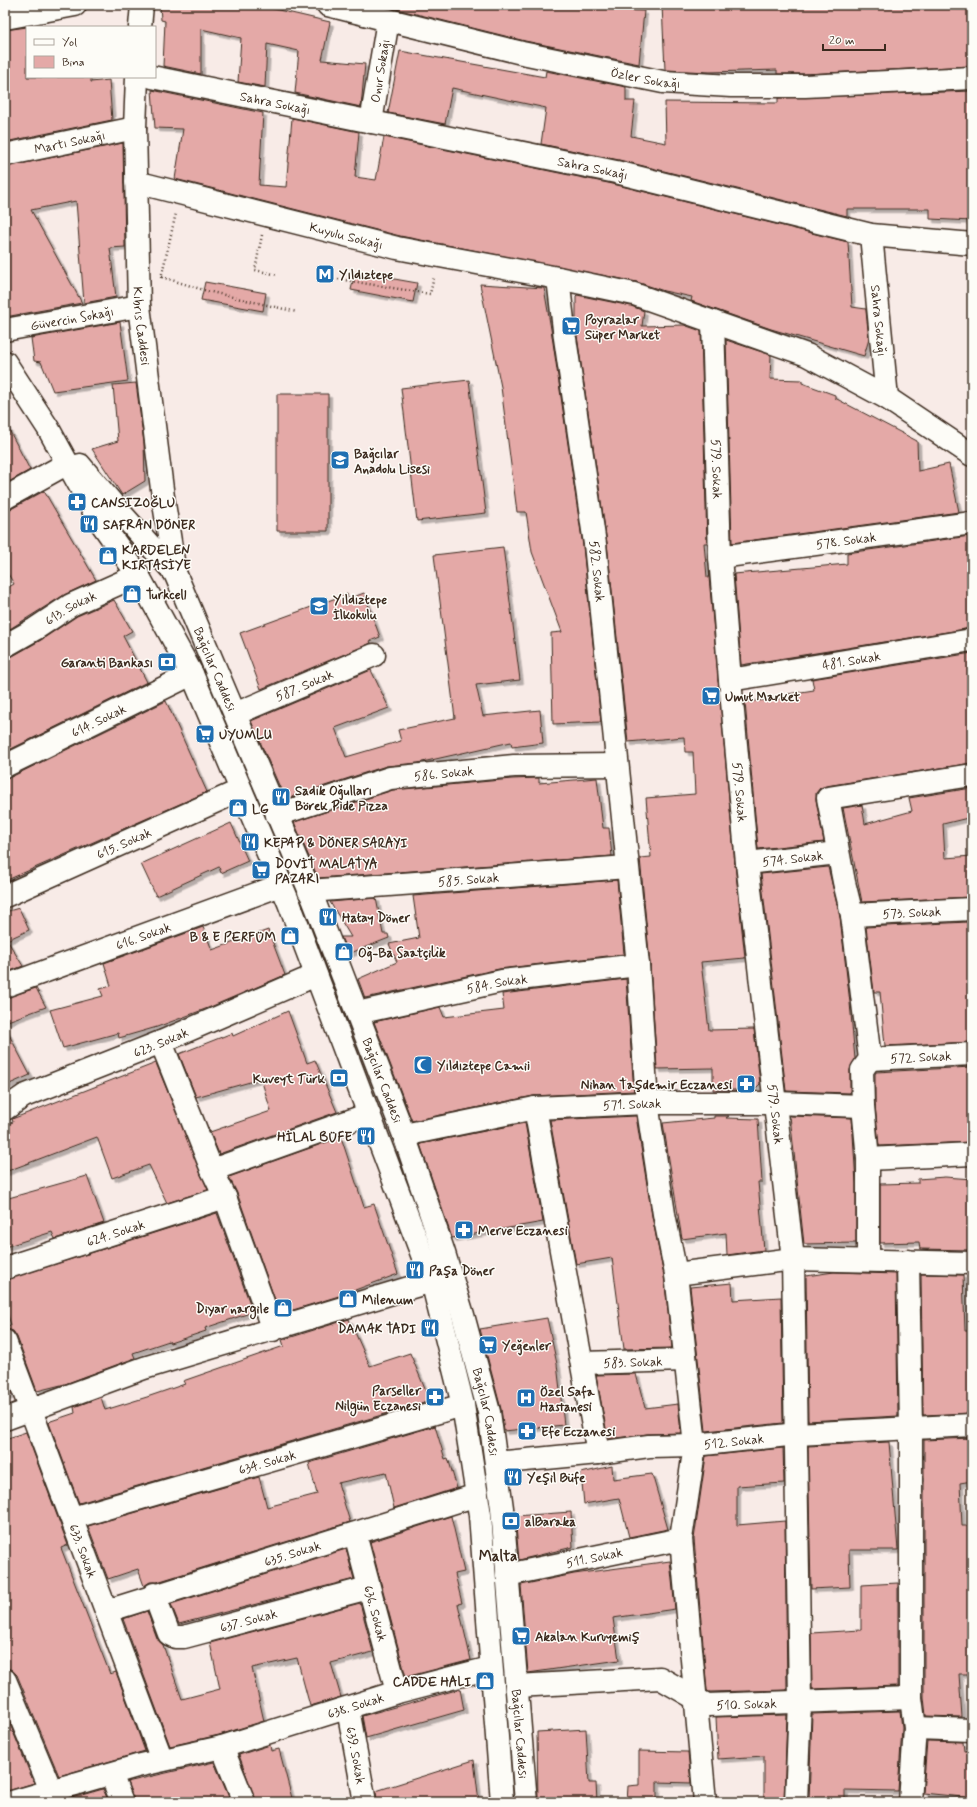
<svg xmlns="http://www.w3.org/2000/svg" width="977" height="1807" font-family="Mynerve,sans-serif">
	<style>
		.building { fill: #e4a9a7; stroke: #3b2a1e; filter: url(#shadow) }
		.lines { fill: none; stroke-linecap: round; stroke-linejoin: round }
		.minor-casing { stroke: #3b2a1e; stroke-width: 25 }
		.major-casing { stroke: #3b2a1e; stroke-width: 25 }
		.path { stroke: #3b2a1e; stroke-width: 2.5; stroke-dasharray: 1 3; stroke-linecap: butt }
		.minor { stroke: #fdfcf7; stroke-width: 22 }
		.major { stroke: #fdfcf7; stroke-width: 22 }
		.labels { text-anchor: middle; stroke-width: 3; stroke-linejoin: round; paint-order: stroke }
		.street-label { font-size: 13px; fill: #3b2a1e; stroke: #fdfcf7 }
		.poi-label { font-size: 13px; font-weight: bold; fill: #3b2a1e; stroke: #fdfcf7; text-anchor: start }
		.quarter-label { font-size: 15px; font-weight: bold; fill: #3b2a1e; stroke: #fdfcf7 }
	</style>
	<defs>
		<filter id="shadow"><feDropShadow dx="3.5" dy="3.5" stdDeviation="0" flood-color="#0004"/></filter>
	</defs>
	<rect width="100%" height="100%" fill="#f8ebe7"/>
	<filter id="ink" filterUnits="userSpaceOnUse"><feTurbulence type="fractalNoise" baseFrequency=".025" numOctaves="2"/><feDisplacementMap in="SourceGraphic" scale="8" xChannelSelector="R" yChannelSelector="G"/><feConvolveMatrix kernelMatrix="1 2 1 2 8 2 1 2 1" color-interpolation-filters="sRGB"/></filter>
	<g filter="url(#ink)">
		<!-- building -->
		<path class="building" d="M160,5H257L330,22L322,60L365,64L361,107L295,93L299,51L267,44L265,87L238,82L241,38L201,29V74L163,66L165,21L161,20Z
			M380,5H618L616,10L644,11L639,64L525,41Z
			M662,5H972V66L805,74H777V70L710,72L665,70Z
			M27,27V77H91V82L109,80L112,120L5,142V30Z
			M400,51L545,77L546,71L626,87V101H635L631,136L666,143L665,102L778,103V98L972,91V221L930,219V209H847V216L619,160L541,144L546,108L452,88L445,124L388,113Z
			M152,90L263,113L259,185L286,187L292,118L359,132L355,177L376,180L384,137L613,184L848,242L852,307L866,309V311L869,339L864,356L771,329L691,301L692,297L664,291L637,282L400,236L175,179L183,129L155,128Z
			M123,143L125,247L110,248L116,297L84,303L76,201L31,210L82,303L5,317V167Z
			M355,272L417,283L413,302L351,290Z
			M205,282L266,293L263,311L201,300Z
			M480,284L544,288L551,329L583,546L601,722L553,724L551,633L562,632L532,552L526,512H517L501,387Z
			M577,295L631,306L644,311L642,326L684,325L701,331L707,543H704L707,577H709L735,864L745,958L701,962L709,1030L754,1029L760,1084L754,1090H713V1068L657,1069L650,964L640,858L651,857L646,798L695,794L693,752H685L684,737L628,742L607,543L576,329V296Z
			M120,322L128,381L53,391L41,362L34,361L31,338Z
			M726,340L771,355L770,379L802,380V383L835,395V398L917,441L918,471L949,464L959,512L732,543Z
			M469,380L486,513L417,521L401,388Z
			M136,383L144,443L145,481L122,495L92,449L118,441L113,385Z
			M277,394H328V531H277Z
			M5,422L30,470L5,484Z
			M44,491L96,580L64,595L5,632V589L14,584L5,569V510L11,509Z
			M970,536L972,544V628L741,665L734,574L847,564V553Z
			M503,547L520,680L476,685L483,716L540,710L543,743L512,747L511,742L418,763L386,766L285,799L251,721L371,670L389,708L335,728L346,757L401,741L398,730L455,718L434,555Z
			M364,593L380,637L370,641L371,643L261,689L240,633L347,594L348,599Z
			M114,600L132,631L123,636L147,682L5,752V658L11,657L41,640L77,616Z
			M972,653V763L826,786L820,788L816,793V800L824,842L758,849L745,702L789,698L788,694L814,690L812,679Z
			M166,701L207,792L5,881V778L11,777Z
			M539,778V783L597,778L603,828H609L612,856L318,878L294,822L393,790L512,779Z
			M972,788V817L943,824L945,858L972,856V897L862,902L843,808L862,805L865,824L912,811L909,798Z
			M231,823L248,861L221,873L219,867L156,896L141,864Z
			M828,867L840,917L850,1003L855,1059L850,1070V1093L786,1091L761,874Z
			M617,880L624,954L499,969L365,998L358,979L397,962L389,944L419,938L413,896Z
			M376,898L383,934H388L389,938L348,954L341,937H351L330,902Z
			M19,908L29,930L7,940L23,966L5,973V912Z
			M968,922L972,990V1042L885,1046L880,992H874L866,927Z
			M203,927L212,950L268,930L285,975L208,1008L157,1027L119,1038L118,1033L63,1048L50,1010L103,996L100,989L111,986L104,963Z
			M626,979L634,1091L533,1096L412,1121L374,1022L440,1007L444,1017L504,1010L502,994Z
			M36,988L46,1007L5,1022V998Z
			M288,1011L307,1063L315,1060L337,1112L219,1154L210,1132L271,1111L261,1079L196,1097L179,1054L232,1033L233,1036Z
			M5,1027L30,1075L5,1086Z
			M156,1063L208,1190L167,1203L149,1165L112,1178L97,1137L5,1172V1125L13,1122L12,1119Z
			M972,1067V1142L879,1146L875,1105V1074L876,1072Z
			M636,1116L652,1216L664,1276L672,1348L624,1349L612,1258L576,1264L550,1120Z
			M714,1116H729L726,1118L758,1119L762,1182H758L764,1250L727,1255L726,1233L682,1239L663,1123L714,1118Z
			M790,1116L852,1118L856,1184V1243L804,1244Z
			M525,1123L543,1222L452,1238L420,1144Z
			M341,1137L364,1207L374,1204L398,1274L339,1296L280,1314L237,1193L229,1177Z
			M87,1176L104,1223L55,1239L52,1232L5,1247V1199Z
			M945,1177L972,1179V1250L920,1249L919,1242L880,1243V1184L918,1183V1179Z
			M217,1213L253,1312L205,1328L206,1331L170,1343L169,1341L133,1353L135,1358L65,1384L37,1391L17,1337L13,1331L5,1329V1326L11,1325L5,1306V1280Z
			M834,1272L896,1274L898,1416L808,1421L806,1276Z
			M921,1274L963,1275L965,1331H972V1413L923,1415Z
			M732,1283L733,1300L781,1297L783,1423L706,1431L690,1287Z
			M547,1318L557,1364L564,1425L504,1431L501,1409L480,1329Z
			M349,1319L370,1366L410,1353L430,1401L79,1503L49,1423L51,1421L75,1413L74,1407L101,1397L105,1410L147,1397L185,1384L183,1381L284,1346L282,1340Z
			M636,1374L645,1408L678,1404L681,1433L647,1434L608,1439L596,1375Z
			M5,1377L12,1395L5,1397Z
			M435,1426L445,1459L448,1458L457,1488L394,1508L386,1472L338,1483L350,1522L157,1582H150L144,1586L138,1569L108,1579L88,1526L259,1477L267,1507L317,1494L309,1463Z
			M26,1432L68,1545L61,1548L110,1674L116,1672L145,1751L59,1776L17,1675L12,1670L5,1668V1439Z
			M972,1438V1481L960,1483L962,1526H972V1674H959L962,1717L926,1716L924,1697V1440Z
			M889,1442L898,1550H849L850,1587L811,1589L808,1446Z
			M783,1448L784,1483L737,1486V1525L785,1521L787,1690L710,1692L707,1691L694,1539L706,1456Z
			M612,1466L613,1479L652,1474L668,1529L629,1537L619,1498L584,1504L581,1473Z
			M571,1512L573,1547L519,1560L515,1516Z
			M451,1516L464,1572L455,1574L462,1603L458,1604L471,1660L406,1677L370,1542Z
			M346,1549L354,1579L179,1624L171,1604Z
			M670,1561L675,1609L613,1618L619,1660L528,1673L521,1585L574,1574Z
			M898,1583V1686L812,1689L811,1633L861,1630V1585Z
			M360,1603L373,1652L331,1663L341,1697L310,1706L297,1658L252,1668L264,1721L219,1735L170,1746L123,1619L147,1611L157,1638L163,1645L182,1699L220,1689L210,1643Z
			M460,1689L464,1710L366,1738L362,1716Z
			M900,1711L902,1728L898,1791L845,1790V1802H809L812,1714Z
			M5,1712L34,1783L5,1792Z
			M787,1715L784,1802H764V1756L718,1759L716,1717Z
			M586,1729L589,1783H596L597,1802H538L537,1732Z
			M927,1741L963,1742L964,1751H972V1798L923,1793Z
			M270,1745L271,1751L279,1749L293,1802H256L239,1755Z
			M639,1751L688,1752L691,1783L657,1782V1802H627L628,1786L639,1785Z
			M474,1760L479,1802H377L376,1791Z
			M214,1762L231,1802H134L127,1782Z
			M103,1789L109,1802H57Z"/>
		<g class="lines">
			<!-- minor casing -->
			<g class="minor-casing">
				<g id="minor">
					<path id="s1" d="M328,5L522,53L663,82L731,86H805L972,78"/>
					<path d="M5,18L75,5"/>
					<path d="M140,27L142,5"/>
					<path id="s2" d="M137,77L135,128L139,306L163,497L175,573"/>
					<path id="s3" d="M152,77L616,172L871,235L972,244"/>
					<path id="s4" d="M371,122L388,20"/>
					<path id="s5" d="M5,155L135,128"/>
					<path id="s6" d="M136,182L397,248L558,278L634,294L807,355L887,398L972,455"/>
					<path id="s7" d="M871,235L887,398"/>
					<path id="s8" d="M558,278L565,338L595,544L638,965L647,1103L664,1214L676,1274L695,1445L681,1539L705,1802"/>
					<path id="s9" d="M713,322L720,557L730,680L747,863L793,1259L800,1701L796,1802"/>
					<path id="s10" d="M5,330L139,306"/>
					<path d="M5,498L68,463"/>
					<path id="s11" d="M720,557L972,523"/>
					<path id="s12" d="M5,646L35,629L71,605L138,575"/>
					<path id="s13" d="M730,680L972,640"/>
					<path id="s14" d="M235,714L374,655"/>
					<path id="s15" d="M5,766L192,674"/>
					<path id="s16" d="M277,815L390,778L514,766L616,765"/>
					<path id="s17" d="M747,863L838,853"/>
					<path id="s18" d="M309,891L627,867"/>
					<path id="s19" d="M5,896L241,790"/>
					<path id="s20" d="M852,915L972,909"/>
					<path id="s21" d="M5,986L281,885"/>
					<path id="s22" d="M357,1013L502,981L638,965"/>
					<path d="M161,1042L212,1170L225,1197L273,1330"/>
					<path id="s23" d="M870,1059L972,1054"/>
					<path d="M535,1108L598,1453"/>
					<path id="s24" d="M5,1109L24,1096L161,1042L316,975"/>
					<path id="s25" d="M404,1135L535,1108L647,1103H775L863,1106"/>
					<path d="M868,1159L972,1154"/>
					<path d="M212,1170L369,1114"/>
					<path d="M868,1260V1159L863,1106L862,1070L870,1059L852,915L844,882L828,798L972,775"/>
					<path d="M908,1261L911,1428V1698L915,1728L910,1802"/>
					<path id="s26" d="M5,1268L225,1197"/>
					<path d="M676,1274L793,1259L972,1263"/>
					<path id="s27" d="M5,1341L162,1760"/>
					<path id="s28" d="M582,1363L685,1360"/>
					<path d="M5,1419L144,1368L432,1281"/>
					<path id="s29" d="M496,1463L598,1453L649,1446L695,1445L797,1434L972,1425"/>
					<path id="s30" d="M72,1518L463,1405"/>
					<path id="s31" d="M355,1534L397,1692"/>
					<path id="s32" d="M507,1575L681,1539"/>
					<path id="s33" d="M154,1594L169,1634L175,1637H184L368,1588"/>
					<path id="s34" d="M107,1611L477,1495"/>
					<path d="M5,1680L51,1790"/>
					<path id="s35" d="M517,1686L660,1678L707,1705L911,1698"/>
					<path id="s36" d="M348,1709L365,1802"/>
					<path d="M915,1728L972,1730"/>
					<path d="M222,1747L244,1802"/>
					<path d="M111,1774L122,1802"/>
					<path id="s37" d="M12,1802L137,1766L222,1747L397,1692L490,1668"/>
				</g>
			</g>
			<!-- major casing -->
			<g class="major-casing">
				<g id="major">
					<path d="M5,362L48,428L97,517L138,575L192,674L289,903L432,1281L463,1405L480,1515L502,1802"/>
					<path id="s38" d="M80,465L119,511L175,573L314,901L404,1135L443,1250L463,1315L489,1412L502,1508L526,1802"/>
				</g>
			</g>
			<!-- path -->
			<path class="path" d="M262,235L255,270L278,275
				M162,277L207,291L297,312
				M161,278L176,213
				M338,279L430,294L434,277"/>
			<!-- minor -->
			<use href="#minor" class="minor"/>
			<!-- major -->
			<use href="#major" class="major"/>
		</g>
	</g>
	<!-- icons -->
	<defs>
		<g id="metro-square" transform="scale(1)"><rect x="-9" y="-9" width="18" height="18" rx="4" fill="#1f6fb2" stroke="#fdfcf7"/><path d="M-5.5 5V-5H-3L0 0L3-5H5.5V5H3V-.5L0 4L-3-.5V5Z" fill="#fff"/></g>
		<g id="supermarket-square" transform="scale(1)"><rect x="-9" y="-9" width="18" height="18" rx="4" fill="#1f6fb2" stroke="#fdfcf7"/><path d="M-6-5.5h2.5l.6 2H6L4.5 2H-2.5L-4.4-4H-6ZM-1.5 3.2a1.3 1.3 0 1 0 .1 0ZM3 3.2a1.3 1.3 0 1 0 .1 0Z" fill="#fff"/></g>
		<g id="school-square" transform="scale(1)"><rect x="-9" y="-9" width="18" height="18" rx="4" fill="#1f6fb2" stroke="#fdfcf7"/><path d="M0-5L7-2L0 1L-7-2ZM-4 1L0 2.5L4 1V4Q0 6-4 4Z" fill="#fff"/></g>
		<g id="pharmacy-square" transform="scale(1)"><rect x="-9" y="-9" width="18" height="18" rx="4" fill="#1f6fb2" stroke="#fdfcf7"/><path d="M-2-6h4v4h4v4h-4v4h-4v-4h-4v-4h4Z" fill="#fff"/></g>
		<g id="restaurant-square" transform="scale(1)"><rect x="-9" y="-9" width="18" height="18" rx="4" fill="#1f6fb2" stroke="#fdfcf7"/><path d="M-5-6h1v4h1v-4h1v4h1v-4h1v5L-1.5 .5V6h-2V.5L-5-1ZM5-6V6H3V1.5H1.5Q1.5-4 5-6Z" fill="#fff"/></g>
		<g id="shop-square" transform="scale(1)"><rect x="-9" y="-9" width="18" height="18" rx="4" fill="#1f6fb2" stroke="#fdfcf7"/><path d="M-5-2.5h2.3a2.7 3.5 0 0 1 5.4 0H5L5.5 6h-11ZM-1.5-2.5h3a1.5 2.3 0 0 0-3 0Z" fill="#fff"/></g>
		<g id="bank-square" transform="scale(1)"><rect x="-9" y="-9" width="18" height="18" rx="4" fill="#1f6fb2" stroke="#fdfcf7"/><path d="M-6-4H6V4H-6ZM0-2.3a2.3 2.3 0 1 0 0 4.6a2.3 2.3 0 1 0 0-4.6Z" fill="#fff"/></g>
		<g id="mosque-square" transform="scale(1)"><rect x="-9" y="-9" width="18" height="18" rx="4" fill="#1f6fb2" stroke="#fdfcf7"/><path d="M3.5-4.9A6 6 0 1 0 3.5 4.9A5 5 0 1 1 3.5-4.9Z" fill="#fff"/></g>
		<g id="hospital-square" transform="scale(1)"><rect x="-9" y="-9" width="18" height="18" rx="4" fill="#1f6fb2" stroke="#fdfcf7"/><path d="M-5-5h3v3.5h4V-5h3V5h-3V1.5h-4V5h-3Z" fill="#fff"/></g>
	</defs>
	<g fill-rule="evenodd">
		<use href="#metro-square" x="325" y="274"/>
		<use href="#supermarket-square" x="571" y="326"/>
		<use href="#school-square" x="340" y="460"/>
		<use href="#pharmacy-square" x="77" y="502"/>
		<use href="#restaurant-square" x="89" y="524"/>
		<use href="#shop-square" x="108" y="556"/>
		<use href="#shop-square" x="132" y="594"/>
		<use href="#school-square" x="319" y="606"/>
		<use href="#bank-square" x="167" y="662"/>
		<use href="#supermarket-square" x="711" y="696"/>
		<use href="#supermarket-square" x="205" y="734"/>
		<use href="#restaurant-square" x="281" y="797"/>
		<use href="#shop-square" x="238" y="808"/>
		<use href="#restaurant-square" x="250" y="842"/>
		<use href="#supermarket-square" x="261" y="870"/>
		<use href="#restaurant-square" x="328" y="917"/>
		<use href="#shop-square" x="290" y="936"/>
		<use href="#shop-square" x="344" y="952"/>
		<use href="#mosque-square" x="423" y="1065"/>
		<use href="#bank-square" x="339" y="1078"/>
		<use href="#pharmacy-square" x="746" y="1084"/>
		<use href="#restaurant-square" x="366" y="1136"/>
		<use href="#pharmacy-square" x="464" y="1230"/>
		<use href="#restaurant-square" x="415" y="1270"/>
		<use href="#shop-square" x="348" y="1299"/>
		<use href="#shop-square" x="283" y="1308"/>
		<use href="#restaurant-square" x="430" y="1328"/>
		<use href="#supermarket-square" x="488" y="1345"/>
		<use href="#pharmacy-square" x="435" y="1397"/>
		<use href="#hospital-square" x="526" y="1398"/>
		<use href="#pharmacy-square" x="527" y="1431"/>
		<use href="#restaurant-square" x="513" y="1477"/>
		<use href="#bank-square" x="511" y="1521"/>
		<use href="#supermarket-square" x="521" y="1636"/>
		<use href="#shop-square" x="485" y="1681"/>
	</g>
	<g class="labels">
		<!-- street labels -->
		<g class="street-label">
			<text dy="5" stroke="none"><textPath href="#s4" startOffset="52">Onur Sokağı</textPath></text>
			<text dy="5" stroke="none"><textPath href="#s1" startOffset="326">Özler Sokağı</textPath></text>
			<text dy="5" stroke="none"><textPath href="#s3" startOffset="126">Sahra Sokağı</textPath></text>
			<text dy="5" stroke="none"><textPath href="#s5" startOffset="66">Martı Sokağı</textPath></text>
			<text dy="5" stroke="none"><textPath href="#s3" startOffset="450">Sahra Sokağı</textPath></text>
			<text dy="5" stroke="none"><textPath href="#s6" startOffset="217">Kuyulu Sokağı</textPath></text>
			<text dy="5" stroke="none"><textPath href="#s10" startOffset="68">Güvercin Sokağı</textPath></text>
			<text dy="5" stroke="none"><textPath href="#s7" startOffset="86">Sahra Sokağı</textPath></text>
			<text dy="5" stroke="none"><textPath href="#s2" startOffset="249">Kıbrıs Caddesi</textPath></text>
			<text dy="5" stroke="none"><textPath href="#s9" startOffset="147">579. Sokak</textPath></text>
			<text dy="5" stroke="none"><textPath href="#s11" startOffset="127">578. Sokak</textPath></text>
			<text dy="5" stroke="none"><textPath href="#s8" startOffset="296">582. Sokak</textPath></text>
			<text dy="5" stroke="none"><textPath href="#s12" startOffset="76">613. Sokak</textPath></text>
			<text dy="5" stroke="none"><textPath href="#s13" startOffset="123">481. Sokak</textPath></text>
			<text dy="5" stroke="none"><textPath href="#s38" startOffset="248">Bağcılar Caddesi</textPath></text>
			<text dy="5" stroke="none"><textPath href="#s14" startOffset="75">587. Sokak</textPath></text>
			<text dy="5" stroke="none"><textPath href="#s15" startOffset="104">614. Sokak</textPath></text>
			<text dy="5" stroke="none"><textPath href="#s16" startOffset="173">586. Sokak</textPath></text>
			<text dy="5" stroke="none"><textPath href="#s9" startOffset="471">579. Sokak</textPath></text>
			<text dy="5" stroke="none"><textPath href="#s19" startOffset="130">615. Sokak</textPath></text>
			<text dy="5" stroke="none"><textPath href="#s17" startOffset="46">574. Sokak</textPath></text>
			<text dy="5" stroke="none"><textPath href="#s18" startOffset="160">585. Sokak</textPath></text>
			<text dy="5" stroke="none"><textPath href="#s20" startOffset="60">573. Sokak</textPath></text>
			<text dy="5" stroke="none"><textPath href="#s21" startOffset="147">616. Sokak</textPath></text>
			<text dy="5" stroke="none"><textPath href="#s22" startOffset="143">584. Sokak</textPath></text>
			<text dy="5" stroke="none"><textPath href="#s24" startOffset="170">623. Sokak</textPath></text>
			<text dy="5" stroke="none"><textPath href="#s23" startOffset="51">572. Sokak</textPath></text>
			<text dy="5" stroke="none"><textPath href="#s38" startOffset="692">Bağcılar Caddesi</textPath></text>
			<text dy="5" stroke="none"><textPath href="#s25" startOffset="231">571. Sokak</textPath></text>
			<text dy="5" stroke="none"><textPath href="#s9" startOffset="795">579. Sokak</textPath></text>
			<text dy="5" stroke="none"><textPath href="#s26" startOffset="116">624. Sokak</textPath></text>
			<text dy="5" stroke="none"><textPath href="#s28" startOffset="51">583. Sokak</textPath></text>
			<text dy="5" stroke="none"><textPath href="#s38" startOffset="1040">Bağcılar Caddesi</textPath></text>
			<text dy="5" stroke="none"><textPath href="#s29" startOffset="239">512. Sokak</textPath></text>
			<text dy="5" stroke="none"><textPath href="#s30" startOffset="203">634. Sokak</textPath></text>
			<text dy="5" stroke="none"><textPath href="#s27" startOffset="224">633. Sokak</textPath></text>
			<text dy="5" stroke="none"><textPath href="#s34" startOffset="194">635. Sokak</textPath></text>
			<text dy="5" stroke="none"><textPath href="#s32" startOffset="89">511. Sokak</textPath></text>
			<text dy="5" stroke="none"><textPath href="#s31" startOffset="82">636. Sokak</textPath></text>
			<text dy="5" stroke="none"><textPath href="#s33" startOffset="125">637. Sokak</textPath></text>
			<text dy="5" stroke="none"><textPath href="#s35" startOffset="237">510. Sokak</textPath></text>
			<text dy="5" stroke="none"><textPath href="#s37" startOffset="357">638. Sokak</textPath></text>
			<text dy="5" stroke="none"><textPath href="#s38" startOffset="1364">Bağcılar Caddesi</textPath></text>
			<text dy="5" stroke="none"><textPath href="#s36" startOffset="47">639. Sokak</textPath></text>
		</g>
		<!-- poi labels -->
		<g class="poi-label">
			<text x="339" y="279">Yıldıztepe</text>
			<text x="585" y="324">Poyrazlar<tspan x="585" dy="15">Süper Market</tspan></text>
			<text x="354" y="458">Bağcılar<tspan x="354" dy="15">Anadolu Lisesi</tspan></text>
			<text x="91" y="507">CANSIZOĞLU</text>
			<text x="103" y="529">SAFRAN DÖNER</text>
			<text x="122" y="554">KARDELEN<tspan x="122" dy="15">KIRTASİYE</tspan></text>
			<text x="146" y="599">Turkcell</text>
			<text x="333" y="604">Yıldıztepe<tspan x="333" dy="15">İlkokulu</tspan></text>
			<text x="153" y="667" text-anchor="end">Garanti Bankası</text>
			<text x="725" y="701">Umut Market</text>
			<text x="219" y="739">UYUMLU</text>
			<text x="295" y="795">Sadık Oğulları<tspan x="295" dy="15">Börek Pide Pizza</tspan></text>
			<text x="252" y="813">LG</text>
			<text x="264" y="847">KEPAP &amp; DÖNER SARAYI</text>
			<text x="275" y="868">DOVİT MALATYA<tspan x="275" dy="15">PAZARI</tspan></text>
			<text x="342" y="922">Hatay Döner</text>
			<text x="276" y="941" text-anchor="end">B &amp; E PERFÜM</text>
			<text x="358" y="957">Oğ-Ba Saatçilik</text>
			<text x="437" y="1070">Yıldıztepe Camii</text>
			<text x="325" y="1083" text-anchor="end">Kuveyt Türk</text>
			<text x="732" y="1089" text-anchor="end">Nihan Taşdemir Eczanesi</text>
			<text x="352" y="1141" text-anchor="end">HİLAL BÜFE</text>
			<text x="478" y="1235">Merve Eczanesi</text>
			<text x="429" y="1275">Paşa Döner</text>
			<text x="362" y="1304">Milenum</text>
			<text x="269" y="1313" text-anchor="end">Diyar nargile</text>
			<text x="416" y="1333" text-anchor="end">DAMAK TADI</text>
			<text x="502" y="1350">Yeğenler</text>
			<text x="421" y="1395" text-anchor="end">Parseller<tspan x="421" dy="15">Nilgün Eczanesi</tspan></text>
			<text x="540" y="1396">Özel Safa<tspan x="540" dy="15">Hastanesi</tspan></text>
			<text x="541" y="1436">Efe Eczanesi</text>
			<text x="527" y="1482">Yeşil Büfe</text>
			<text x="525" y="1526">alBaraka</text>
			<text x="535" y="1641">Akalan Kuruyemiş</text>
			<text x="471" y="1686" text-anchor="end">CADDE HALI</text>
		</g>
		<!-- quarter labels -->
		<g class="quarter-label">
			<text x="498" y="1561">Malta</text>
		</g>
	</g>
	<!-- margin -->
	<rect width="977" height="1807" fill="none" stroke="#fdfcf7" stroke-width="20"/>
	<rect x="10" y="10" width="957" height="1787" fill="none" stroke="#3b2a1e" stroke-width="1.5" filter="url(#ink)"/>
	<!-- legend -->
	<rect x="26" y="26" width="130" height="52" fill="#fdfcf7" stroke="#afa8a0"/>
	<rect x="34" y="39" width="20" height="6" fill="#fdfcf7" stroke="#afa8a0"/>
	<text x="62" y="46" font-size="12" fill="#3b2a1e">Yol</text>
	<rect x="34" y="56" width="20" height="12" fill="#e4a9a7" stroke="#afa8a0"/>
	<text x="62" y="66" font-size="12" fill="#3b2a1e">Bina</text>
	<!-- scale -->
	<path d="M823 44v6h62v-6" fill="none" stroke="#3b2a1e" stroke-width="2"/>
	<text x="829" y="44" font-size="12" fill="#3b2a1e" stroke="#fdfcf7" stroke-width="3" paint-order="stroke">20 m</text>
</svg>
